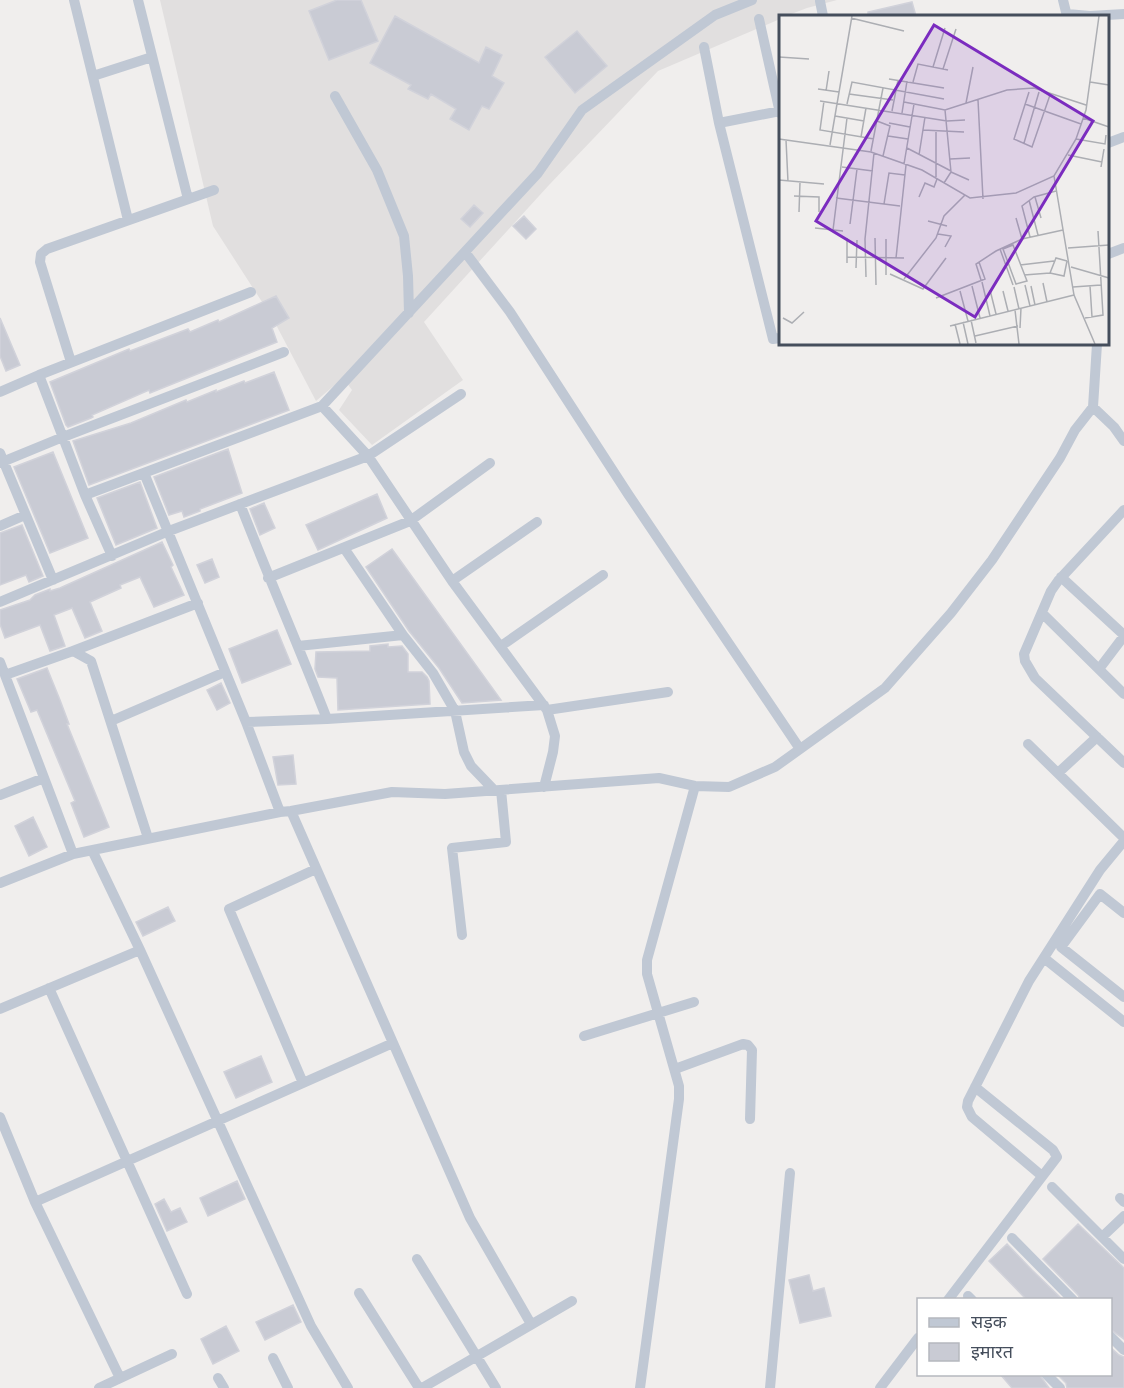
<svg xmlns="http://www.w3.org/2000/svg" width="1124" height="1388" font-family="'Sofia Sans Condensed','Noto Sans Devanagari',sans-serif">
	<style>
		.education { fill: #e1dfdf }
		.building { fill: #c9cbd4; stroke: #d1d2da; stroke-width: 1.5 }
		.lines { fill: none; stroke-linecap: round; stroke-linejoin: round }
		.minor { stroke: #c0c8d4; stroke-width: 10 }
		.inset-road { fill: none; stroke: #acaeb3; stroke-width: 1.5 }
		.view { fill: #7b2cbf; fill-opacity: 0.15; stroke: #7b2cbf; stroke-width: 3 }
		.inset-edge { fill: none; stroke: #454e5c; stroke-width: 3 }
	</style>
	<rect width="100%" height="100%" fill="#f0eeed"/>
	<!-- education -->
	<path class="education" d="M160,0H837L807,8L786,16H780V19L658,71L549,185L424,322L463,380L372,445L339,410L352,390L343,378L316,401L273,319L213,226Z"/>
	<!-- building -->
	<path class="building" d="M337,0H361L378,41L329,60L309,11Z
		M912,2L916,16H868V12Z
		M395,16L479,63L486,47L502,55L492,76L504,83L489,109L482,106L469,130L450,119L456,109L431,94L428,99L408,89L411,85L370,63Z
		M577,31L607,66L575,93L545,57Z
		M474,205L483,213L470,227L461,219Z
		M524,216L536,229L526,239L513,226Z
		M276,296L289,318L272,328L277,342L150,393L149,390L92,415L93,417L91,418L68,427L66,425L50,382L129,349L130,351L188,329L190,332L218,320L219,322Z
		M0,318L20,365L6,371L0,356Z
		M274,372L289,410L89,485L73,441L131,423L186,400L187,402L216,390V392L244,381L245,383Z
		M228,449L242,493L200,509V511L184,517L182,511L169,515L154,477Z
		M53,452L88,538L50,553L14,467Z
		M140,482L157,528L116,545L97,498Z
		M377,494L387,518L318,550L306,525Z
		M264,503L275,528L260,535L250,509Z
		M22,525L43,576L29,582L26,575L0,585V533Z
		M162,542L173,565L171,567L184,595L154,607L140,577L120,585L121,588L90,602L102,631L85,638L72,608L54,615L65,646L50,651L40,625L5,638L0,624V610L30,600L35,595L50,589V591L60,588Z
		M392,549L501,700L462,703L439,668L409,631L366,567Z
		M212,559L219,577L205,583L197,565Z
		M277,630L291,664L242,683L229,649Z
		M388,644V647L402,646L408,654V672H422L427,677L429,681L430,704L338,710L337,678L318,677L315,669L316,652L370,651V646Z
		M47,668L60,700L69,724H67L109,827L84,837L71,803L75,801L37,710L31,712L17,679Z
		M221,683L230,703L217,710L207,690Z
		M293,755L296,784L278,785L273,757Z
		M33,817L47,847L29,856L15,826Z
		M168,907L175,921L143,936L136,922Z
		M261,1056L272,1082L236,1098L224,1072Z
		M237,1181L245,1199L208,1216L200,1198Z
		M164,1199L171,1212L180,1208L187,1222L167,1231L155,1204Z
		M1078,1224L1124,1268V1339L1110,1329V1299H1080L1078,1295L1043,1259Z
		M1007,1244L1032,1270L1062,1299H1026L989,1261Z
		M809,1275L813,1291L824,1288L831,1316L800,1323L789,1280Z
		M293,1305L301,1322L265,1340L256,1322Z
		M226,1326L239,1351L213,1364L201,1339Z
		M1110,1347L1119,1355L1124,1357V1388H1067L1066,1383L1057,1374H1110Z
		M1000,1374H1039L1049,1388H1012Z"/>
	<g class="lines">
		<!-- minor -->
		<path class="minor" d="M74,0L128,220
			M138,0L188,199
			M1063,0L1067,16
			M820,1L823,16
			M1067,14L1090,16L1124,14
			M759,19L780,113
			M704,47L719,123L773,339L780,338
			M93,76L152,57
			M335,96L377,170L404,236L408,276L409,313
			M719,123L780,111
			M1108,143L1124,137
			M465,252L510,312L628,494L800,749
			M1108,254L1124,248
			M71,362L40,262L41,254L47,249L214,190
			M39,375L85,495L112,556
			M0,392L39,375L251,292
			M322,406L368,456L452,581L547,710L555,736L553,752L544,787
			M1093,407L1114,427L1124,441
			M0,453L53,580
			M0,463L63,437L284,352
			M144,473L246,722L280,812
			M85,495L322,406L538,173L582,110L715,15L752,0
			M240,504C268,576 299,647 327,719
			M1124,510L1058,581L1051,591L1024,654L1025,661L1035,678L1124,763
			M0,526L25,515
			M344,548L403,635L433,673L455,711L464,752L471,766L494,790
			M1061,577L1124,635
			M268,578L410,521L490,463
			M452,581L537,522
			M0,602L169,531L368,456L461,394
			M1042,613L1124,694
			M298,646L403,635
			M501,646L603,575
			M73,651L198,603
			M0,662L73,854
			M1099,669L1124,636
			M5,675L73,651L91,661L148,838
			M547,710L668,692
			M111,721L225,672
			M246,722L327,719L544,705
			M1028,744L1124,838
			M1058,773L1097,737
			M0,795L44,778
			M291,811L470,1218L531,1324
			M92,850L140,950L311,1326L348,1388
			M0,883L73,854L280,812L291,811L392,792L445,794L659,778L695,786L729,787L775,767L885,688L951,613L992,560L1060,458L1075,430L1093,407L1097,344
			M1124,913L1100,894L1061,947L1124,997
			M462,935L452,848L506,842L501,790
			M1044,958L1124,1022
			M49,988L187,1294
			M0,1009L140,950
			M584,1036L694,1002
			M675,1069L743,1044L748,1045L752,1050L750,1119
			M303,1083L229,909L316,869
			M0,1117L35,1202L120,1378
			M1042,1176L972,1117L967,1107L968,1101L1029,981L1100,870L1124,841
			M1052,1187L1124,1259
			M1120,1198L1124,1202
			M35,1202L393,1043
			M1102,1237L1124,1216
			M1012,1238L1073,1300
			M417,1259L496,1388
			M359,1293L419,1388
			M968,1296L972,1300
			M948,1300L1057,1157L1053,1150L975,1087
			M1110,1336L1124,1350
			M273,1358L288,1388
			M1046,1374L1060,1388
			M218,1378L224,1388
			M99,1388L172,1354
			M422,1388L572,1301
			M640,1388L679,1099V1086L647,974V960L695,786
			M770,1388L790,1173
			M880,1388L918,1338"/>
	</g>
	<!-- overview -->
	<g transform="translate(779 15)">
		<rect width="330" height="330" fill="#f0eeed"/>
		<path class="inset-road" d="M72,3L125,16M0,42L30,44M154,52L166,13M164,54L177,14M110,64L165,73M134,67L139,49L169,55M311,67L330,70M39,74L60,77M47,76L50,56M250,77L235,124L253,132L271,80M70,79L114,85M199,85L204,184M41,86L168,106L186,105M45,86L41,115L95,124M125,87L166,95L228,75L255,73L307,90M187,88L194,52M68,89L73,67L165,84M246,89L302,109M113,96L119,65M123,98L128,66M56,101L85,106M304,103L330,112M98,106L111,111L104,141M110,108L131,112M144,115L185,117M157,117V162M109,121L129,124M82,122L87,93M0,124L92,137L143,155L191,183L237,178L275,161L297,124L307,95L320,1M297,124L326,129L327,120M7,125L9,167M245,128L260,77M51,130L73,1M128,133L172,156M92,136L104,73M140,140L146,102M289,140L323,147M171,144L191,143M125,149L135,89M63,152L94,156M322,152L325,134M172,157L190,165M275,161L295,280L316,329M0,165L45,169M165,168L172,157L166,95M15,181L40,182V197M140,182L146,168L155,172L158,164M256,182L262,203M57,183L121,191M250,185L259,220M105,189L110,158L126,160M20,197L21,167M237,203L243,224M149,206L168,211M71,209L78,154M36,213L64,216M54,215L68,103M159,219L172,221L166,232M251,222L243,191L255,182L277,176M96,223L97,270M107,224V260M234,230L248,266L237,269L224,234ZM289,233L330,230M221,234L234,270M68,242L125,243M117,243L127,150M68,248V223M241,250L275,246M292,252L330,263M77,253L78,225M271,258L277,243L288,246M111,259L144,274L167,243M245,260L271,258L285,261L288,246M87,262L86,224L95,138M125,264L157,223L165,201L186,180M202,265L197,249L217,236L243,224L284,215M203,267L211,301M264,268L268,287M246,270L251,291M193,271L201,303M252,271L256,290M311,271L313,302M235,272L240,294M294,272L322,270M211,275L217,299M181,276L189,306M224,276L229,296M157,283L206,264L200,247M236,295L240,329M4,303L13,308L25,297M306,303L324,300L319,216M192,305L197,328M184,307L189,329M176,309L181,329M171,311L295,280M241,313L242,293M196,321L239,311"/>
		<path class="view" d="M155,10L314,106L196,302L37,206Z"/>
		<rect width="330" height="330" class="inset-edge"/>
	</g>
	<!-- legend -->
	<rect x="917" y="1298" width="195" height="78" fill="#ffffff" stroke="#b5b8be" stroke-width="1.5"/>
	<rect x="929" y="1318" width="30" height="9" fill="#c0c8d4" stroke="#b5b8be" stroke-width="1.5"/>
	<text x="971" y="1328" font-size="18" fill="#454e5c">सड़क</text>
	<rect x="929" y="1343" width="30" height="18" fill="#c9cbd4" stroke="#b5b8be" stroke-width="1.5"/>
	<text x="971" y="1358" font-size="18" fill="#454e5c">इमारत</text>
</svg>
